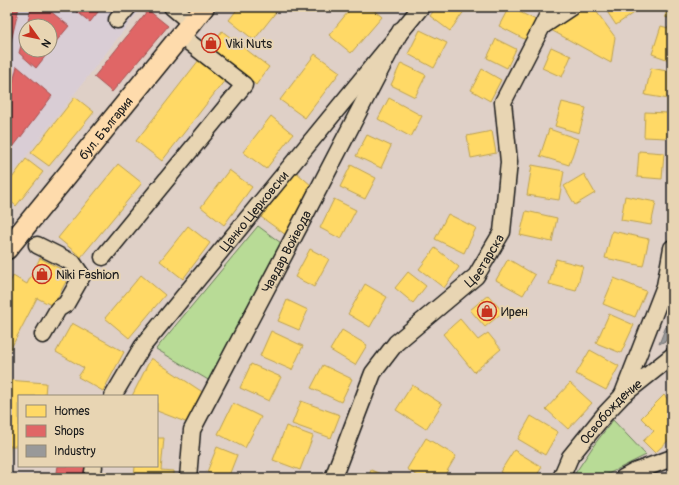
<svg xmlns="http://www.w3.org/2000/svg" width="679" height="485" font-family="Pangolin,sans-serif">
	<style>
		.built { fill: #d9cdd5; fill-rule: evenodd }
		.green { fill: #b8db96; stroke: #6a7c59 }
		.homes { fill: #ffd966; stroke: #bba050 }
		.shops { fill: #e06666; stroke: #a55050 }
		.industry { fill: #999; stroke: #747474 }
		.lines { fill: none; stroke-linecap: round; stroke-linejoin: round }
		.minor-casing { stroke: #1c1c1c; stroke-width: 19 }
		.major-casing { stroke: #1c1c1c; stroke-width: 23 }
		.minor { stroke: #e8d5b3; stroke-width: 16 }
		.major { stroke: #fedbac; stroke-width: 20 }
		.labels { text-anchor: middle; stroke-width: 4; stroke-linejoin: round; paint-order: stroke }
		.poi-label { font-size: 13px; fill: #1c1c1c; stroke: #e8d5b3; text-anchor: start }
		.street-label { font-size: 13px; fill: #1c1c1c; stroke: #e8d5b3 }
	</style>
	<rect width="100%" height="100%" fill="#dfd0c7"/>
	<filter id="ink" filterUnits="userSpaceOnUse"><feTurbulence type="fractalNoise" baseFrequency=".025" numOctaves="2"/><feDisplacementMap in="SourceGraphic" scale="8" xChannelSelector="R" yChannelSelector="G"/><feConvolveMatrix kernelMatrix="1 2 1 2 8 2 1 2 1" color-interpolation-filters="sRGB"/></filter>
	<g filter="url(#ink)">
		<!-- built -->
		<path class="built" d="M7,7L141,8L7,181ZM26,26H50V50H26Z"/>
		<!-- green -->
		<path class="green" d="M258,226L281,243L210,381L156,349Z
			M613,420L646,455L600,478H572L594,445Z"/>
		<!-- homes -->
		<path class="homes" d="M239,7H280L254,40L229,20Z
			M352,7H370L382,17L351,53L329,35Z
			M436,7H467L450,31L430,16Z
			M509,7L536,20L526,40L499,26Z
			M585,7H593L615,37L611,63L551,30Z
			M604,7H638L639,9L616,25Z
			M667,7H672V19L665,17Z
			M661,26L672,29V61L652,54Z
			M420,30L447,43L434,68L408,54Z
			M222,31L269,67L256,85L209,48Z
			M496,39L516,49L507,68L487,58Z
			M551,47L571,56L562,77L542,68Z
			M315,54L340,72L305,118L280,100Z
			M199,60L225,80L162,161L136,141Z
			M401,63L426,75L415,97L391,85Z
			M651,68L672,72V84L669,99L645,95Z
			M482,69L501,80L490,101L471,90Z
			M75,97L94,112L49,166L31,153Z
			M389,98L422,116L411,137L378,119Z
			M562,102L586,108L579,133L555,126Z
			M645,112L668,113L667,138L644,137Z
			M271,116L293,134L266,169L243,152Z
			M549,129L578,139L569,165L540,156Z
			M492,131L496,153L471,158L467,136Z
			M367,135L391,146L381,168L356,156Z
			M639,151L664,153L662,179L637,177Z
			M26,159L43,172L16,206L7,198V185Z
			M118,164L142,183L81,257L58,238Z
			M351,165L376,178L365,199L340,187Z
			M532,165L564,171L559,200L527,195Z
			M229,170L252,187L224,225L201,207Z
			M296,172L312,186L286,235L261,217Z
			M584,174L595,193L575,205L564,186Z
			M625,196L656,202L651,225L621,220Z
			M334,199L356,210L341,239L320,228Z
			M526,211L557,218L552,242L520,235Z
			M448,214L476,228L464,253L435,239Z
			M188,226L210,243L183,279L160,261Z
			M612,231L649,239L643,266L605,258Z
			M435,248L459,267L444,288L419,269Z
			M310,249L329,259L314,287L295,277Z
			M40,258L70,274L53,306L37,298L10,350L7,349V289L13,276L27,284Z
			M508,259L535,275L523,295L496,280Z
			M556,259L583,266L576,291L549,284Z
			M408,272L426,286L413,303L395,288Z
			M141,275L165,295L129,338L105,318Z
			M614,278L646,291L635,317L603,304Z
			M365,284L387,297L370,327L348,314Z
			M488,295L503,312L485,327L470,310Z
			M287,300L308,310L299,330L278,321Z
			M609,314L634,325L621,353L596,343Z
			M460,319L478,340L488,333L501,349L474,372L443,334Z
			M72,323L124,352L103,391L78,377L84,368L56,352Z
			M342,330L367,345L355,365L330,350Z
			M271,331L303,346L292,370L260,356Z
			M590,350L619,366L606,390L576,374Z
			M151,358L204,393L188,423L157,411V396H132Z
			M251,364L281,377L269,401L240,388Z
			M323,365L352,379L341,402L311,388Z
			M7,380L46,383L45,396H19V446H10L8,478Z
			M570,383L592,403L568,429L546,409Z
			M412,385L442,404L426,429L396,410Z
			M664,395L672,404V437L655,453L643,441L654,431L641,418Z
			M301,401L340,415L331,438L292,424Z
			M233,403L261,417L245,448L218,434Z
			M531,416L558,432L545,455L518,439Z
			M286,426L313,436L300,470L273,460Z
			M157,438H164L161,470L173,471V478H134L135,466H157Z
			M426,438L456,456L443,478H421L407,469Z
			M217,447L237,455L228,478H222L207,472Z
			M514,450L542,467L535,478H509L500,472Z
			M371,470L390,478H368Z"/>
		<!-- shops -->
		<path class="shops" d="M12,7H19L9,50H7V12Z
			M31,7H45L69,26L54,44L50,40V26H32L28,22Z
			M71,7H102L90,22Z
			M148,10L168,26L112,92L94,77Z
			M24,34L26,36V50H43L47,54L36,68L19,53Z
			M17,66L52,96L7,155V108Z
			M58,466H89L87,478H56Z"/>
		<!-- industry -->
		<path class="industry" d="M672,311V338L659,344Z"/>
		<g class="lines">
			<!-- minor casing -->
			<g class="minor-casing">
				<g id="minor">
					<path d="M172,7L191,23"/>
					<path d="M117,20L128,7"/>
					<path d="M544,25L571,7"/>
					<path d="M37,245L73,263L82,276L66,304L58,309L43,335"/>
					<path d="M103,257L244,85L181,36"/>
					<path d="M623,394L665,286L672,248"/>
					<path id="s1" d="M113,396L142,347L421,7"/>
					<path d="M92,478L94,466"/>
					<path id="s2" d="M188,478L192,430L302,221L401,30"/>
					<path id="s3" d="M333,478L373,373L396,343L476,276L502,232L509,162L503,102L552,7"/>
					<path id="s4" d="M561,478L570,457L605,414L623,395L672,356"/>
					<path d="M623,478L634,472L672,458"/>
				</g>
			</g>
			<!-- major casing -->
			<g class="major-casing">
				<g id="major">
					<path id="s5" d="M7,249L204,7"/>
				</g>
			</g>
			<!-- minor -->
			<use href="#minor" class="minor"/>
			<!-- major -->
			<use href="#major" class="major"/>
		</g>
	</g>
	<!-- icons -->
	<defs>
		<g id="shop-ring" transform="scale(1)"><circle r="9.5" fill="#e8d5b3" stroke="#c8321e" stroke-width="1.5"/><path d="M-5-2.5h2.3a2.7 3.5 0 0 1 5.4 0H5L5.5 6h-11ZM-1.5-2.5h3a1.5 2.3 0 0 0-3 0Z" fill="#c8321e"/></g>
	</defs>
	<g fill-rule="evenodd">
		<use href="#shop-ring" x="211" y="43"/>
		<use href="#shop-ring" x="42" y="274"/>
		<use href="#shop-ring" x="487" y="311"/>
	</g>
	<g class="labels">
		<!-- poi labels -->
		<g class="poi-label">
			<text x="225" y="48">Viki Nuts</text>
			<text x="56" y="279">Niki Fashion</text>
			<text x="501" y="316">Ирен</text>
		</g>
		<!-- street labels -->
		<g class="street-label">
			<text dy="5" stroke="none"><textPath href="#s5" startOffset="156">бул. България</textPath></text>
			<text dy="5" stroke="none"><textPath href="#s1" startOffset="233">Цанко Церковски</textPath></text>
			<text dy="5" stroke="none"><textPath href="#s2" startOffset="250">Чавдар Войвода</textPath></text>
			<text dy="5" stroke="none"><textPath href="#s3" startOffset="272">Цветарска</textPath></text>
			<text dy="5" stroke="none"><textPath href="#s4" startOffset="84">Освобождение</textPath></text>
		</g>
	</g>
	<!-- margin -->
	<rect width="679" height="485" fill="none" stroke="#e8d5b3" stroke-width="24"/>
	<rect x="12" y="12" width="655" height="461" fill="none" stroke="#1c1c1c" stroke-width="1.5" filter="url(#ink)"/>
	<!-- legend -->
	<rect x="18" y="395" width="140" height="72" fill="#e8d5b3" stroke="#968b77"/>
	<rect x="26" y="405" width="20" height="12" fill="#ffd966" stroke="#968b77"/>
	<text x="54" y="415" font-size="12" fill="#1c1c1c">Homes</text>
	<rect x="26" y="425" width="20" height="12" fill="#e06666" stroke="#968b77"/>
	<text x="54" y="435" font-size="12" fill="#1c1c1c">Shops</text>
	<rect x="26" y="445" width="20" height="12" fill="#999999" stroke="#968b77"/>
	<text x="54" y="455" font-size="12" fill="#1c1c1c">Industry</text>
	<!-- north arrow -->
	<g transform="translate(38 38) rotate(123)"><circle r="19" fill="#e8d5b3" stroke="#968b77"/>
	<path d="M0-3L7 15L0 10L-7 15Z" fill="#c8321e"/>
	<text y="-6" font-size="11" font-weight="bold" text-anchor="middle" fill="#1c1c1c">N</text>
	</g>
</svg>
